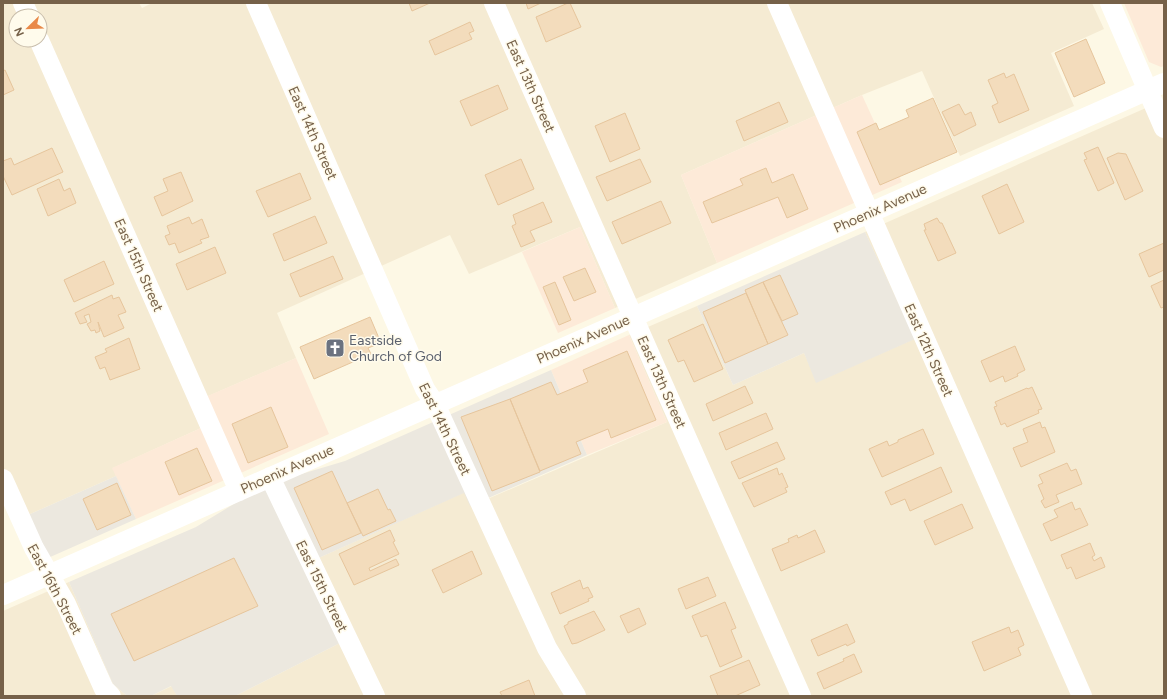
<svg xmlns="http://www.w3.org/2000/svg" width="1167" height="699" font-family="Figtree,sans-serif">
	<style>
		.residential { fill: #f5ebd3; fill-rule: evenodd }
		.commercial { fill: #fdead8 }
		.industrial { fill: #ece8df }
		.building { fill: #f3dcbc; stroke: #e6c59c }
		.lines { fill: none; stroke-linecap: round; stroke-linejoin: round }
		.minor { stroke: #fff; stroke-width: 20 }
		.labels { text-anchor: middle; stroke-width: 3; stroke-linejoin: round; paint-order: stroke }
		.street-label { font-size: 14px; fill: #766149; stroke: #fffbec }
		.worship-label { font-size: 14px; fill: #5b616d; stroke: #fffbec; text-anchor: start }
	</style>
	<rect width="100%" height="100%" fill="#fdf8e5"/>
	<!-- residential -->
	<path class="residential" d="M3,3H139L142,8L152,3H1092L1104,29L1051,53L1074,106L960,156L922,71L862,95L681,175L717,263L615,308L580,227L469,274L450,235L277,313L296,358L190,404L201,428L113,468L116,476L28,515L3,490ZM16,16H40V40H16Z
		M1164,100V696H235L340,643L303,565L465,492L471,506L667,422L629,335L697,306L733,385L804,353L817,382L914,339L865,232Z
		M69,582L113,684L127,696H3V611Z
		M172,686L177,696H151Z"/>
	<!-- commercial -->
	<path class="commercial" d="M1124,3H1164V66L1161,67L1149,62Z
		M862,95L902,182L717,263L681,175Z
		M580,227L615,308L558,333L522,252Z
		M629,335L667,422L587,455L551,370Z
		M296,358L329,434L136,519L112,468L201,428L189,404Z"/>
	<!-- industrial -->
	<path class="industrial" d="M865,232L915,339L816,383L804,353L733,385L697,306Z
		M551,370L587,455L470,506L464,493L303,565L340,643L235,696H177L171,686L151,696H127L113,684L69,582L196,527L247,496L298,475L345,461Z
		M116,476L136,519L48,558L28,515Z"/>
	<!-- building -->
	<path class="building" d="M409,3H430L412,11Z
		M526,3H541L528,9Z
		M568,3H570L581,27L546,42L536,17Z
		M470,22L474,31L469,33L472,39L435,55L429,41Z
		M1086,39L1105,83L1074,97L1055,53Z
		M5,70L14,90L3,95V71Z
		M1004,73L1006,78L1014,74L1029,110L999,123L992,106L998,103L988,80Z
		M498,85L508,109L471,126L460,101Z
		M933,98L957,152L880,185L857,132L876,123L879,130L909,117L906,110Z
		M779,102L788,122L744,141L736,121Z
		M959,104L965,115L971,112L976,125L954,136L942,112Z
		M625,113L640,149L610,162L595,126Z
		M1098,147L1114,183L1098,191L1084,160L1087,159L1084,153Z
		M52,148L63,172L12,195L3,176V161L11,158L14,165Z
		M1118,153L1126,154L1143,191L1125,200L1107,158Z
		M521,159L534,189L498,205L485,175Z
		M640,159L651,182L607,201L596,177Z
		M766,168L772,183L793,174L808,209L787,218L778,197L712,223L703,202L743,185L740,179Z
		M181,172L193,201L162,216L154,197L168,191L163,179Z
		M300,173L311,199L268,217L256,191Z
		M59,179L64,191L70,188L76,203L48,216L37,189Z
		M1007,184L1024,222L999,234L982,196Z
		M661,201L671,223L622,244L612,222Z
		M543,202L552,222L530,231L535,241L521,247L512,226L516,224L513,215Z
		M315,216L327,243L284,261L273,234Z
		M189,217L192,224L202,219L209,237L200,240L202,243L179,253L175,243L169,245L165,236L170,234L167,226Z
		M937,218L940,223H942L956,253L938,261L924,230H926L924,224Z
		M1164,243V270L1149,277L1139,254Z
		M215,247L226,273L187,290L176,264Z
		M333,256L343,279L300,297L290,274Z
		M104,261L114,284L74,302L64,280Z
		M585,268L596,292L574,301L563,277Z
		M780,275L798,314L782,321L763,282Z
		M1164,280V307L1161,308L1151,286Z
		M555,282L571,320L559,325L543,287Z
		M763,282L788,335L768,344L745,290Z
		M746,293L768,344L725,363L703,312Z
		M112,295L113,299L119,297L126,312L118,315L124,328L104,337L98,322L100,331L96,333L95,330L91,331L87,324L91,322L89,314L84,316L87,322L80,324L75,313Z
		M370,317L381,343L368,348L371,354L314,379L300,347Z
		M703,324L723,369L694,382L684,360L678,362L668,340Z
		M129,338L140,369L110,380L105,367L100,369L95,357L107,352L105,349Z
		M1015,346L1025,370L1017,374L1018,376L1005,382L1003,376L990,382L981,361Z
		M627,351L656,420L611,438L608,429L576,442L581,454L540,471L510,399L551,382L557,395L588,382L583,370Z
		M745,386L753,403L713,421L706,404Z
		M1032,387L1042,409L1038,410L1039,413L1007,427L1005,423L1001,425L994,407L997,406L995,402L1027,388L1028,389Z
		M510,399L540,472L492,491L461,417Z
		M271,407L288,447L248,463L232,424Z
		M766,413L773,429L726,450L719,433Z
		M1040,422L1042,428L1045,427L1055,452L1021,467L1013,448L1028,442L1023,429Z
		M923,429L934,454L882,477L869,449L887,441L889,446L898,442V440Z
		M777,442L785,459L739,479L731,462Z
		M197,448L212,481L179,495L165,462Z
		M1067,463L1071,471L1076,469L1082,484L1056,495L1059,502L1045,508L1041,501L1044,499L1038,485L1043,483L1039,475Z
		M941,467L952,492L910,511L905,499L891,505L885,492Z
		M777,468L779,475L782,473L788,487L785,488L787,492L754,507L742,483Z
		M332,471L361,533L322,550L294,488Z
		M117,483L131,515L97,530L83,499Z
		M378,489L388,510L390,509L396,521L363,536L347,503Z
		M1072,502L1075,510L1080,508L1088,525L1051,541L1043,524L1058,517L1054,510Z
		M962,504L973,528L935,545L924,521Z
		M390,530L395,541L393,542L399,554L369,568L370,571L396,559L399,565L354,585L339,554Z
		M815,530L825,552L781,571L772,549L789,542L788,539L797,535L798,538Z
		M1090,543L1095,555L1092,557L1094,561L1101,557L1105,567L1076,579L1071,567L1067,569L1061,555Z
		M472,551L482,574L443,593L432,570Z
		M234,558L258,606L134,661L111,614Z
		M708,577L716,596L686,609L678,589Z
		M580,580L583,589L588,587L593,597L588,599L589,601L560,614L551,593Z
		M725,602L736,628L731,630L742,657L720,667L707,635L701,637L692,616Z
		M639,608L646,624L628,633L620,616Z
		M594,611L605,630L577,643L572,644L564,626L568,624V622Z
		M847,624L855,642L847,646L846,644L818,656L811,640Z
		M1009,627L1011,633L1018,630L1024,645L1018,648L1021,655L984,671L972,642Z
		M854,654L862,672L824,689L817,673L844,661L843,659Z
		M749,660L760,685L735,696H718L710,676Z
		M529,680L535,696H502L500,692Z"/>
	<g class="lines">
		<!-- minor -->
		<path class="minor" d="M23,3L29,16
			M256,3L425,389L435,404L547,648L576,696
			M494,3L801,696
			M777,3L1082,696
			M1110,3L1164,128
			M39,40L239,491
			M270,477L375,696
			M3,479L34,548L66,604L104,689L111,696
			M3,595L1164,83"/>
	</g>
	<!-- icons -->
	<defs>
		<g id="church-square" transform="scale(1)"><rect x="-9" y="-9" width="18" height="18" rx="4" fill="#6b7280" stroke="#fffbec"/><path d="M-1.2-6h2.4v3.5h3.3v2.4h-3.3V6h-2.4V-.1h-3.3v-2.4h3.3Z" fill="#fff"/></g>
	</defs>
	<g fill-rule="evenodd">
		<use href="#church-square" x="335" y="348"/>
	</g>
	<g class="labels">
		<!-- street labels -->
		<g class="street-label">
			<text transform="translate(531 86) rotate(66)" y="5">East 13th Street</text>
			<text transform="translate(313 133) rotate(66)" y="5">East 14th Street</text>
			<text transform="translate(880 208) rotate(-24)" y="5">Phoenix Avenue</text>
			<text transform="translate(139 265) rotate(66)" y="5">East 15th Street</text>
			<text transform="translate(583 339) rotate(-24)" y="5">Phoenix Avenue</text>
			<text transform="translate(929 350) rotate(66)" y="5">East 12th Street</text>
			<text transform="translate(662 382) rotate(66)" y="5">East 13th Street</text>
			<text transform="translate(445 429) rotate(64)" y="5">East 14th Street</text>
			<text transform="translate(287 469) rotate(-24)" y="5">Phoenix Avenue</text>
			<text transform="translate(322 586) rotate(64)" y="5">East 15th Street</text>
			<text transform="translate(55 589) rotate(62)" y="5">East 16th Street</text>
		</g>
		<!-- worship labels -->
		<g class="worship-label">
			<text x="349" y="345">Eastside<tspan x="349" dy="16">Church of God</tspan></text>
		</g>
	</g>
	<!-- border -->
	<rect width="1167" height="699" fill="none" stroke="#766149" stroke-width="8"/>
	<!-- north arrow -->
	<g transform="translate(28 28) rotate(247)"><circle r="19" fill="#fffbec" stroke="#c8bdab"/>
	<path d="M0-3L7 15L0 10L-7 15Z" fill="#e98948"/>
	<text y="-6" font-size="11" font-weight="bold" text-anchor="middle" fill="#766149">N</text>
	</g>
</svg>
